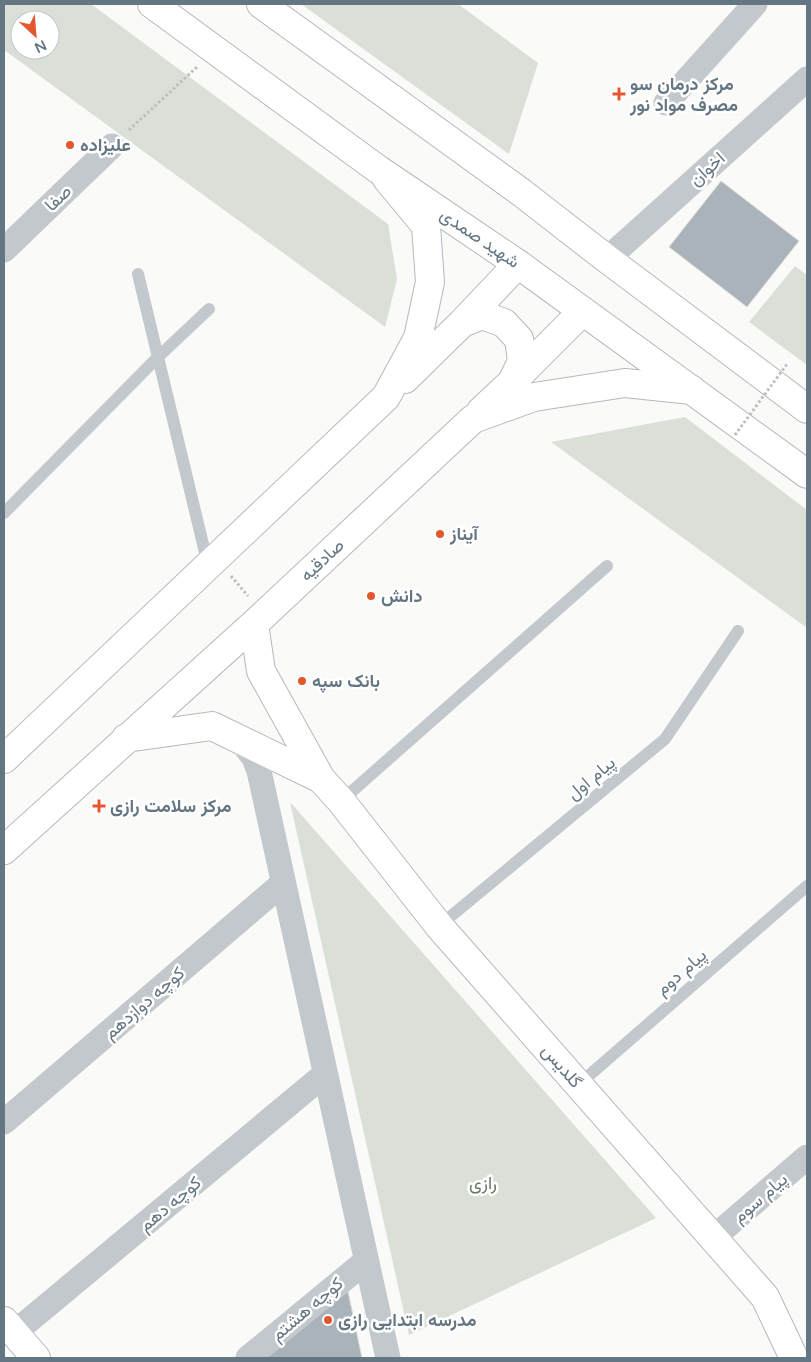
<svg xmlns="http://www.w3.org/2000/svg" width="811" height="1362" font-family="'Varela Round',Vazirmatn,sans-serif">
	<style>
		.green { fill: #dadfd7; fill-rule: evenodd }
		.building { fill: #aab3b9; stroke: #dcdcda }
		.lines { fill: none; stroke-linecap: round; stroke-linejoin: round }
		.secondary-casing { stroke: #b3babf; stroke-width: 30 }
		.primary-casing { stroke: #b5babe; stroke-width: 30 }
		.path { stroke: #bbbfc2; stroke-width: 3; stroke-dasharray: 2.5 2.5; stroke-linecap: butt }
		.lane { stroke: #c3c8cc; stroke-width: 12 }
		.street { stroke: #c3c8cc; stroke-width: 25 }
		.secondary { stroke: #fff; stroke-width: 28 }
		.primary { stroke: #fff; stroke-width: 28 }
		.path-bridge { stroke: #bbbfc2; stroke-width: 3; stroke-dasharray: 2.5 2.5; stroke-linecap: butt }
		.poi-dot { fill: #e4572e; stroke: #fff; stroke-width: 2 }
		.labels { text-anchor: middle; stroke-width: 5; stroke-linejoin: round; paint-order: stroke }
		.poi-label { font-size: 18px; font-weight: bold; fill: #657683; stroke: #fff; text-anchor: start }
		.street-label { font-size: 18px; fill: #657683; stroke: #fff }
		.park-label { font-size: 18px; fill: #687a64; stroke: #fff }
	</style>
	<rect width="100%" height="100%" fill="#fafaf8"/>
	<!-- green -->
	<path class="green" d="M4,4H91L388,224L397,279L385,327L4,50ZM20,20H50V50H20Z
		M301,4H458L538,63L509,154Z
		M795,266L807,275V365L749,322Z
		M685,417L807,510V628L551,442Z
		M290,802L656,1218L409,1335Z"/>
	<!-- building -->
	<path class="building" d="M721,181L799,241L747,307L669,247Z
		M346,1282L362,1358H257Z"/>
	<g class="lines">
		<!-- secondary casing -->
		<g class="secondary-casing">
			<path id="secondary" d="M462,323L482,315L504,323L519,339L522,361L512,382
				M405,379L462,323L518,264
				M481,411L511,383L582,312
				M254,624L261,671L321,779L341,801L439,926L765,1297L794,1358
				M126,738L212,726L321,779
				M4,759L386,397L418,338L430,282L426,226L387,179
				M4,850L254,624L473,419L534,397L625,383L692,390
				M4,1321L36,1358"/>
		</g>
		<!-- primary casing -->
		<g class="primary-casing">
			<path id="primary" d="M152,4L379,170L518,264L807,474
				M261,4L522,193L607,259L807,409"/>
		</g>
		<!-- path -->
		<path class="path" d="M129,130L198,66
			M231,576L248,596"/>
		<!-- lane -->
		<path class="lane" d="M138,274L208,565
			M4,513L158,357L209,309
			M341,801L607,566
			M439,926L665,739L738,631
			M578,1085L807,886"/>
		<!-- street -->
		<path class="street" d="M666,103L755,4
			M4,250L112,146
			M607,259L807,79
			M239,738L254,758L259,771L388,1358
			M4,1122L283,883
			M713,1238L807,1157
			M14,1333L325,1074
			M248,1358L366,1261"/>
		<!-- secondary -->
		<use href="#secondary" class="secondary"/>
		<!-- primary -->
		<use href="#primary" class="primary"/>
		<!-- path-bridge -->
		<path class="path-bridge" d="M735,435L787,364"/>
	</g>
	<!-- markers -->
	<g class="poi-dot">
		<path d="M616.5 86.5h5v5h5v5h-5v5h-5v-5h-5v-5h5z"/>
		<circle cx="70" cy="145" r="5"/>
		<circle cx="440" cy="534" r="5"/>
		<circle cx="371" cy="596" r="5"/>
		<circle cx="302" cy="681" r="5"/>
		<path d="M96.5 798.5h5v5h5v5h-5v5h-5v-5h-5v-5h5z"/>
		<circle cx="328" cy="1320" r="5"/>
	</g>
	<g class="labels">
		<!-- poi labels -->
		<g class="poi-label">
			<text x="630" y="90">مرکز درمان سو<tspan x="630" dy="21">مصرف مواد نور</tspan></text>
			<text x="80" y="151">علیزاده</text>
			<text x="450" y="540">آیناز</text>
			<text x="381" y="602">دانش</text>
			<text x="312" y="687">بانک سپه</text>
			<text x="110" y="812">مرکز سلامت رازی</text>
			<text x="338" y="1326">مدرسه ابتدایی رازی</text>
		</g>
		<!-- street labels -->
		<g class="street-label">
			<text transform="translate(707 169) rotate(-42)" y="6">اخوان</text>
			<text transform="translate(58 198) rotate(-44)" y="6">صفا</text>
			<text transform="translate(480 238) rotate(34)" y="6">شهید صمدی</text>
			<text transform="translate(322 560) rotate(-43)" y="6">صادقیه</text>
			<text transform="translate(591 778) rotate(-40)" y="6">پیام اول</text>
			<text transform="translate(681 972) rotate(-41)" y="6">پیام دوم</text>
			<text transform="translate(144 1003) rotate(-41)" y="6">کوچه دوازدهم</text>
			<text transform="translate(562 1066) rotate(49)" y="6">گلدیس</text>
			<text transform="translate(760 1198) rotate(-41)" y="6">پیام سوم</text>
			<text transform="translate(170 1204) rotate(-40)" y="6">کوچه دهم</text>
			<text transform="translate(307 1309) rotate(-40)" y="6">کوچه هشتم</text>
		</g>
		<!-- park labels -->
		<g class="park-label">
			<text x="483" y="1189">رازی</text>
		</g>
	</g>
	<!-- border -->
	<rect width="811" height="1362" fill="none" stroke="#657683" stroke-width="10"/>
	<!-- north arrow -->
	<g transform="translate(35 35) rotate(154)"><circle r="24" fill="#ffffff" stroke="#c1c8cd"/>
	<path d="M0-4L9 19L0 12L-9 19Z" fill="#e4572e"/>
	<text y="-8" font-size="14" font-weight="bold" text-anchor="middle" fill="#657683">N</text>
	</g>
</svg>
